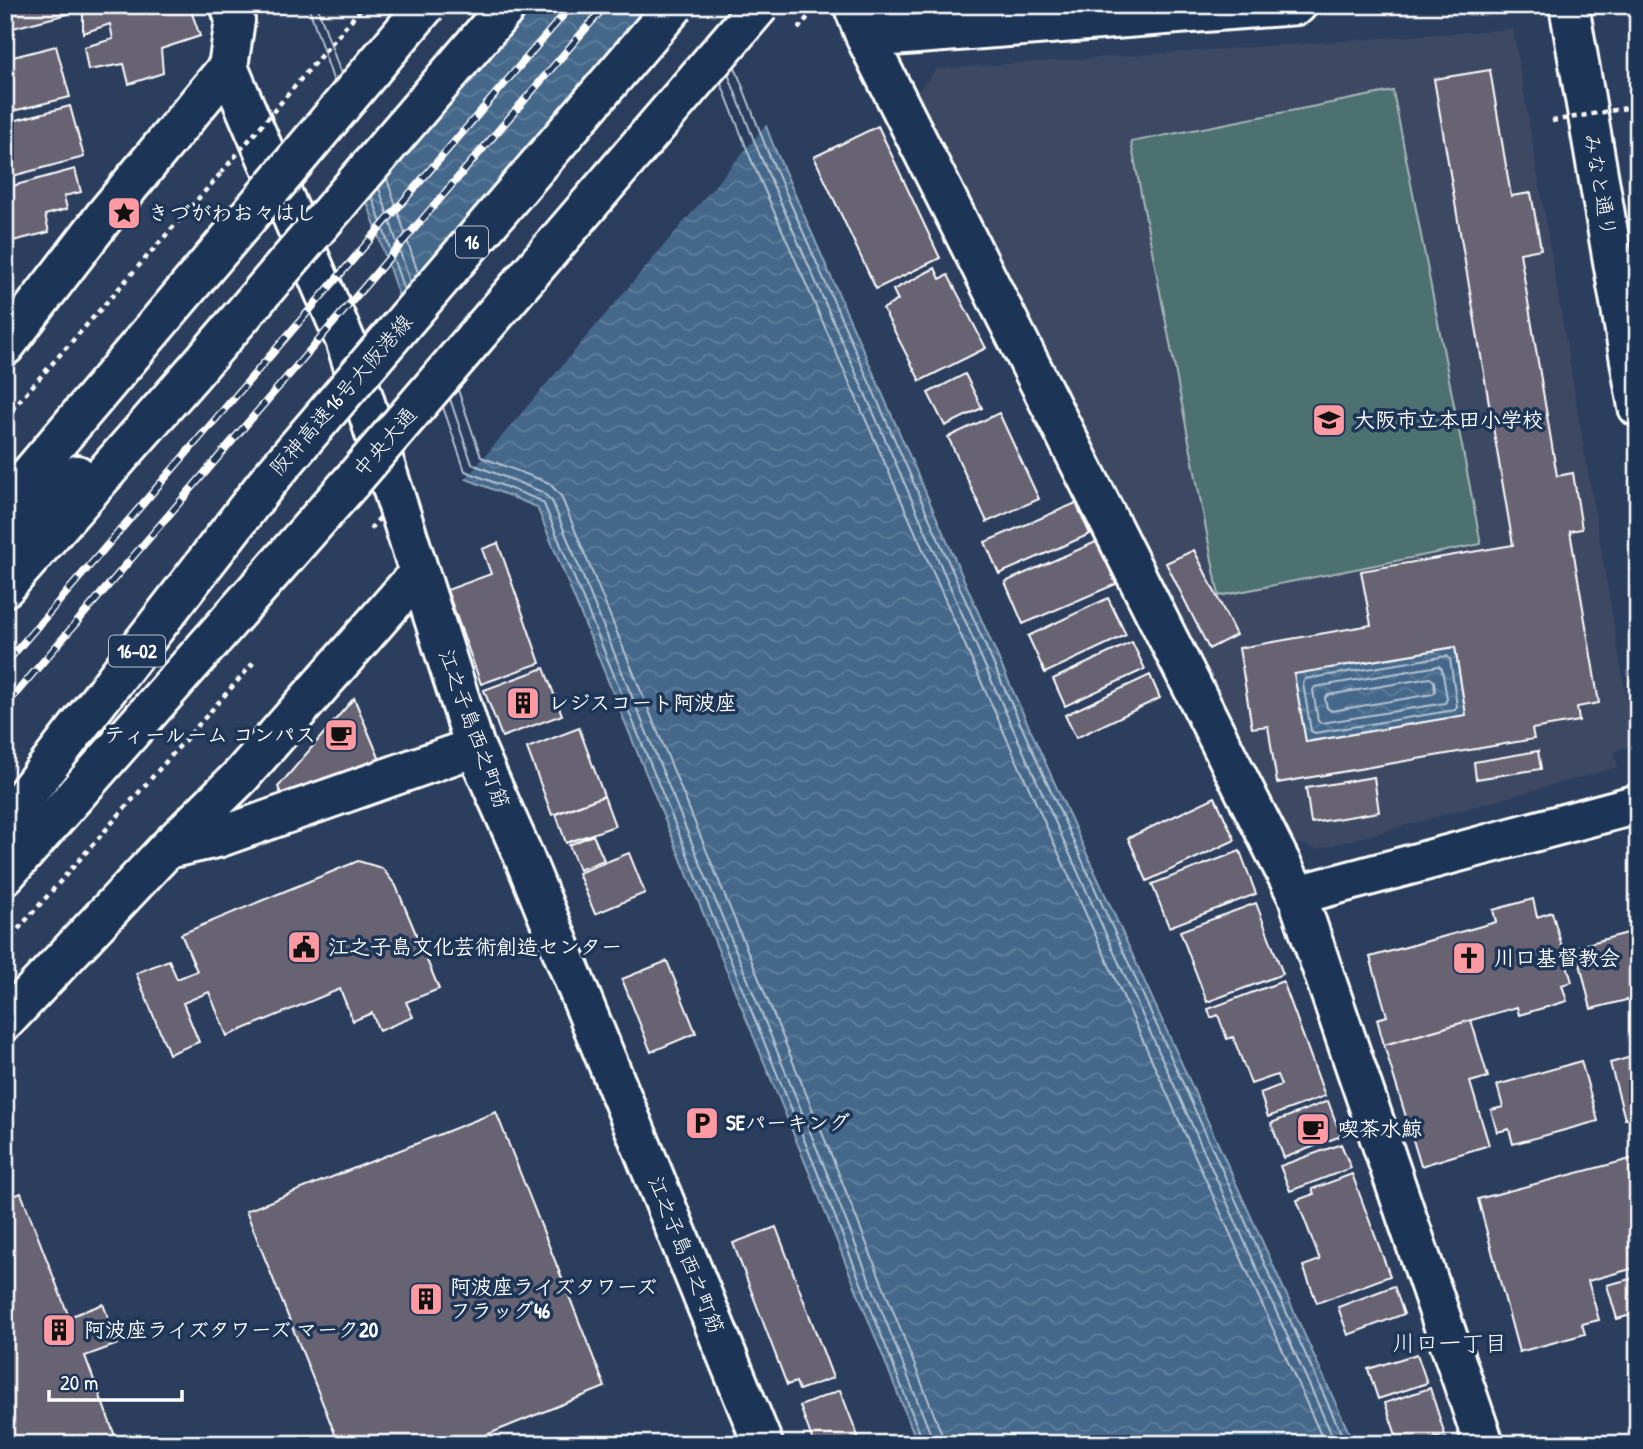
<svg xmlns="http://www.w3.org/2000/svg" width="1643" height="1449" font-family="'Patrick Hand','Klee One',sans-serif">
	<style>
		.built { fill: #3e4964 }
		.park { fill: #4d7071; stroke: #a6b8b8; stroke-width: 2 }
		.water { fill: url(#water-waves); stroke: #8fa4b9; stroke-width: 2 }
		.pier { fill: #2c3e5d }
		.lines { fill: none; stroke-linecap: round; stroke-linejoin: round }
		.shore { stroke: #b4c2d0; stroke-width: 2 }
		.building { fill: #676373; stroke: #fff; stroke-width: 2; fill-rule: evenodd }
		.minor-casing { stroke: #fff; stroke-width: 44 }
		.major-casing { stroke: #fff; stroke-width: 44 }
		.highway-casing { stroke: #fff; stroke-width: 44 }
		.path { stroke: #fff; stroke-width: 4.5; stroke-dasharray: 5 5; stroke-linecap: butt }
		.minor { stroke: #1d3557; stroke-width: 38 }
		.major { stroke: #1d3557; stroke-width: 38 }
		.highway { stroke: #1d3557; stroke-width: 38 }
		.rail-casing { stroke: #fff; stroke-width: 8 }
		.rail { stroke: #1d3557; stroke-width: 5; stroke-dasharray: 16; stroke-linecap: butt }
		.major-bridge-casing { stroke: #fff; stroke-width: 44; stroke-linecap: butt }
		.highway-bridge-casing { stroke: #fff; stroke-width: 44; stroke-linecap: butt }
		.path-bridge { stroke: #fff; stroke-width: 4.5; stroke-dasharray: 5 5; stroke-linecap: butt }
		.major-bridge { stroke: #1d3557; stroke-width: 38 }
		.highway-bridge { stroke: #1d3557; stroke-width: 38 }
		.labels { text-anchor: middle; stroke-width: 7; stroke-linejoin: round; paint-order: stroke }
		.shield { fill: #1d3557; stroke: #bbc2cd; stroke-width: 2 }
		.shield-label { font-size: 19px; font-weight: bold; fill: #fff }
		.street-label { font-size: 21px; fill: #fff; stroke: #1d3557 }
		.poi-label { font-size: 21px; font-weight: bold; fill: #fff; stroke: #1d3557; text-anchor: start }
		.neighbourhood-label { font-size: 23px; fill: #fff; stroke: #1d3557 }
	</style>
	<defs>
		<pattern id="water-waves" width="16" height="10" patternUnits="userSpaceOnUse" patternTransform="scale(1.75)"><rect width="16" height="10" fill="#44678a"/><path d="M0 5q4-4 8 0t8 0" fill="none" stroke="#607e9c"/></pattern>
	</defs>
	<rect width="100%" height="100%" fill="#2c3e5d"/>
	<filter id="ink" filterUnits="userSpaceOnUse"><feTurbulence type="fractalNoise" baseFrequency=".0143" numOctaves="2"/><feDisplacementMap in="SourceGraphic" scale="14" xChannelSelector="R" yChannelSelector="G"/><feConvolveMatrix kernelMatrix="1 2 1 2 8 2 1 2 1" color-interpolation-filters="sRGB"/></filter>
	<g filter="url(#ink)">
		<!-- built -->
		<path class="built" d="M1513,29L1634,744L1614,752L1618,767L1318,849L1294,842L913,97L937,69Z"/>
		<!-- park -->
		<path class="park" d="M1393,91L1481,544L1219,596L1131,142Z"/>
		<!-- water -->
		<path class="water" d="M301,5H719L774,147L1007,678L1354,1444H918L816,1189L537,507L459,476Z
			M1455,647L1466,715L1306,742L1294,674Z"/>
		<!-- pier -->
		<path class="pier" d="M306,5H480L348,157L300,13Z
			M686,5H722L768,123L463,482L457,479L409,338Z"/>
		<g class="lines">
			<!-- shore -->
			<path class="shore" d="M308,5L334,82
				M317,5L341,74
				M735,67L767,150L1001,681L1346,1444
				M728,74L759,153L993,684L1336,1444
				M721,83L750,157L984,688L1325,1444
				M387,179L418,273
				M379,188L410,282
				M372,196L404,290
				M458,390L481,457L549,483L561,496L841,1179L941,1432L943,1444
				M450,399L472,464L542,492L552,501L831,1183L931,1435L932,1444
				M443,407L465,471L539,500L544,504L823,1186L924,1444
				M1447,656L1450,659L1457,706L1455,710L1315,733L1311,731L1303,683L1305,679Z
				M1439,666L1442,669L1447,699L1445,703L1322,723L1318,721L1313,690L1315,687Z
				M1430,678L1434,681L1435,691L1433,694L1331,711L1327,708L1325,698L1328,695Z"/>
		</g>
		<!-- building -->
		<path class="building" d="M5,5H66L68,14L5,30Z
			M100,5H189L200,36L161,49L163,73L129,84L124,64L88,70L84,47L113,39L110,24L83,33V9Z
			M266,5H285L281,13Z
			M56,46L70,97L5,113V59Z
			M1490,70L1511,196L1531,193L1541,249L1520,253L1557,476L1573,473L1582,529L1570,531L1599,703L1577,707L1579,721L1532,729L1534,739L1277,783L1268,726L1252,728L1239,648L1371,625L1361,571L1513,545L1434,79ZM1455,647L1466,715L1306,742L1294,674Z
			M70,106L84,157L5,178V123Z
			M878,126L940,258L876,289L814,157Z
			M75,169L81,192L64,196L67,209L45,215L49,232L5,243V188Z
			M935,268L940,279L948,275L986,348L920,381L883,309L898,300L893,290Z
			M965,374L982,408L945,426L928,393Z
			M999,413L1039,499L987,522L948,437Z
			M1076,503L1090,534L999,574L985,542Z
			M1098,541L1116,584L1023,624L1005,582Z
			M498,543L540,663L481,684L447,590L491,574L482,549Z
			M1194,550L1236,635L1209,649L1166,563Z
			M1108,598L1126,635L1045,673L1028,636Z
			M1132,642L1145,669L1065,706L1053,679Z
			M544,668L562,715L502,737L484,690Z
			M1150,675L1160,698L1076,738L1065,715Z
			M354,698L380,760L282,796L278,787Z
			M579,728L604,796L552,815L527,748Z
			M1538,751L1541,769L1476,779L1474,762Z
			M1374,777L1379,812L1311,823L1306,788Z
			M604,796L615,826L566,843L556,814Z
			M1215,797L1235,840L1147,881L1128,838Z
			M593,835L604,860L579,870L569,845Z
			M1240,851L1256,894L1169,927L1152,884Z
			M629,853L645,893L595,914L578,873Z
			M358,861L382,868L396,886L439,989L406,1002L413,1017L379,1031L372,1013L353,1021L340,989L227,1036L209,992L183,1003L199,1042L169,1054L136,973L169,960L177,979L197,971L181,934Z
			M1533,899L1537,917L1552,912L1572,982L1562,985L1567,1001L1519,1015L1517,1007L1384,1045L1377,1019L1387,1016L1370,957L1496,922L1493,910Z
			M1256,903L1283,974L1207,1002L1180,931Z
			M1638,930V997L1591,1009L1576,947Z
			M667,961L696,1033L651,1052L622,979Z
			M1283,981L1325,1096L1268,1117L1260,1093L1281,1085L1277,1075L1251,1084L1233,1037L1227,1039L1218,1015L1211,1018L1208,1009Z
			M1471,1020L1488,1077L1470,1082L1489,1145L1421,1166L1384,1045Z
			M1638,1055V1116L1625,1119L1610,1063Z
			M1581,1061L1598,1121L1513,1144L1509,1129L1497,1132L1491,1110L1503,1107L1497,1085Z
			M1328,1101L1341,1136L1284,1158L1271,1123Z
			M496,1112L605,1387L464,1444H339L246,1211Z
			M1341,1144L1351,1168L1290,1191L1280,1166Z
			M1638,1157V1267L1588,1281L1599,1320L1582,1324L1585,1334L1519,1352L1478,1199Z
			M1352,1174L1390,1276L1317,1303L1303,1266L1320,1260L1297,1200L1314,1194L1312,1189Z
			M21,1193L69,1317L103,1304L118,1344L85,1356L118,1444H5V1199Z
			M776,1227L833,1378L799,1390L796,1382L787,1385L733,1243Z
			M1638,1277V1313L1617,1319L1607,1285Z
			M1394,1286L1404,1314L1348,1335L1338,1307Z
			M1417,1354L1427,1383L1378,1399L1368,1369Z
			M1430,1388L1445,1435L1417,1444H1399L1385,1403Z
			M840,1390L861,1444H814L800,1406Z
			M1446,1438L1448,1444H1429Z"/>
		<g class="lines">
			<!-- minor casing -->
			<g class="minor-casing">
				<path id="minor" d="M230,5L235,20L228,67L345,340L475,747L523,855L763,1444
					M853,5L866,38L895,5
					M1297,5L866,38L1297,895L1484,1444
					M5,346L107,213L228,67
					M167,849L217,838L475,747
					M1297,895L1638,804
					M5,1021L167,849L241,776L419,573"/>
			</g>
			<!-- major casing -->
			<g class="major-casing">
				<path id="major" d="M5,504L242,224
					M5,875L352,481"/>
			</g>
			<!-- highway casing -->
			<g class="highway-casing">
				<path id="highway" d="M1569,5L1638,407
					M5,538L77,475
					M5,587L192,374
					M5,822L269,480"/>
			</g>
			<!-- path -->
			<path class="path" d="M5,417L221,173
				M5,944L254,662"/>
			<!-- minor -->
			<use href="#minor" class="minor"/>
			<!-- major -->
			<use href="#major" class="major"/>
			<!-- highway -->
			<use href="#highway" class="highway"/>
			<!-- rail casing -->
			<g class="rail-casing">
				<path id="rail" d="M5,664L572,5
					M5,706L606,5"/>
			</g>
			<!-- rail -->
			<use href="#rail" class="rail"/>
			<!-- major-bridge casing -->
			<g class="major-bridge-casing">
				<path id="major-bridge" d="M242,224L426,5
					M352,481L760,5"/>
			</g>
			<!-- highway-bridge casing -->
			<g class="highway-bridge-casing">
				<path id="highway-bridge" d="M192,374L508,5
					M269,480L675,5"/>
			</g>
			<!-- path-bridge -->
			<path class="path-bridge" d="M798,29L818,5
				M1552,121L1638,106
				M221,173L364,5
				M370,529L383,514"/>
			<!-- major-bridge -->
			<use href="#major-bridge" class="major-bridge"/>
			<!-- highway-bridge -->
			<use href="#highway-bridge" class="highway-bridge"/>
		</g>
	</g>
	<!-- icons -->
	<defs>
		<g id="sight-square" transform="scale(1.75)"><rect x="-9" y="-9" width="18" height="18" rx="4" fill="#ff9aa2" stroke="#1d3557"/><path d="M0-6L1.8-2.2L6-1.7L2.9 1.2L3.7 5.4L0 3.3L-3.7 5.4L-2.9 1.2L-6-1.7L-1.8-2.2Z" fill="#111"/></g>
		<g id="school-square" transform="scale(1.75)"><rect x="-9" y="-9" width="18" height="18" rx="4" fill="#ff9aa2" stroke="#1d3557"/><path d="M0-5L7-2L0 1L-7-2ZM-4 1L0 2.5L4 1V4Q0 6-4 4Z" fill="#111"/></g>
		<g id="building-square" transform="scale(1.75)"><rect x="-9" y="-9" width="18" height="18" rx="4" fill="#ff9aa2" stroke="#1d3557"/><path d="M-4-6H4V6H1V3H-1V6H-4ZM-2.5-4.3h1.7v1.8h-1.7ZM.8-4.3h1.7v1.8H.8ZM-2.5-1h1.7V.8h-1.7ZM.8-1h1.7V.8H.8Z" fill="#111"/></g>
		<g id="cafe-square" transform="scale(1.75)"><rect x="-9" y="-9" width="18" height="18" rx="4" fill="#ff9aa2" stroke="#1d3557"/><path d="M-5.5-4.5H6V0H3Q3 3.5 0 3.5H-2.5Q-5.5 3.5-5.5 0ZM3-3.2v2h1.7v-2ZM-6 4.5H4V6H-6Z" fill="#111"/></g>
		<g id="civic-square" transform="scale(1.75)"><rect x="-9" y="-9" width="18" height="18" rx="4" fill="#ff9aa2" stroke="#1d3557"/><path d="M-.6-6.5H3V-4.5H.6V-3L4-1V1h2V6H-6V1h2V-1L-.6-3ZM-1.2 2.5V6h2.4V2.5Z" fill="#111"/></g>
		<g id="church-square" transform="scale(1.75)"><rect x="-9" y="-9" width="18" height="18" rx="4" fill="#ff9aa2" stroke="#1d3557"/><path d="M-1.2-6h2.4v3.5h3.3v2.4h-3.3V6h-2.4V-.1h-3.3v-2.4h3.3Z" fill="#111"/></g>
		<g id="parking-square" transform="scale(1.75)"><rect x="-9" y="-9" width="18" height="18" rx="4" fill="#ff9aa2" stroke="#1d3557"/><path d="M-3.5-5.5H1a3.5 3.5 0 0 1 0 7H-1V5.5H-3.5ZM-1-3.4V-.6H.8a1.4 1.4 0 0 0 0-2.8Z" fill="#111"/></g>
	</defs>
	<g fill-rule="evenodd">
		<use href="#sight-square" x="124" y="213"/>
		<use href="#school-square" x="1329" y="420"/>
		<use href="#building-square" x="523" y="703"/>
		<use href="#cafe-square" x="341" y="735"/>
		<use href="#civic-square" x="304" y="947"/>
		<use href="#church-square" x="1469" y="958"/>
		<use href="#parking-square" x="702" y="1123"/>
		<use href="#cafe-square" x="1313" y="1129"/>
		<use href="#building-square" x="426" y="1299"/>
		<use href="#building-square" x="59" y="1330"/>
	</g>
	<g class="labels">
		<!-- shield labels -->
		<g class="shield">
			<rect x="456" y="226.5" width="32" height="31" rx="5"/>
			<rect x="109" y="635.5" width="56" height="31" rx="5"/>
		</g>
		<g class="shield-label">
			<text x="472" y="249">16</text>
			<text x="137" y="658">16-02</text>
		</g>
		<!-- street labels -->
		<g class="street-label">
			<text transform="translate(1600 185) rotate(80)" y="7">みなと通り</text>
			<text transform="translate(341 395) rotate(-49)" y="7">阪神高速16号大阪港線</text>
			<text transform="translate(385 442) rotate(-49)" y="7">中央大通</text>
			<text transform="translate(474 729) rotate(70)" y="7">江之子島西之町筋</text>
			<text transform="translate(686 1255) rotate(68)" y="7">江之子島西之町筋</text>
		</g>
		<!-- poi labels -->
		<g class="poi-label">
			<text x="148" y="220">きづがわお々はし</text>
			<text x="1354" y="427">大阪市立本田小学校</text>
			<text x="548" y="710">レジスコート阿波座</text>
			<text x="316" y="742" text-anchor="end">ティールーム コンパス</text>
			<text x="328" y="954">江之子島文化芸術創造センター</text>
			<text x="1494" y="965">川口基督教会</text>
			<text x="726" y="1130">SEパーキング</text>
			<text x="1338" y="1136">喫茶水鯨</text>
			<text x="450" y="1294">阿波座ライズタワーズ<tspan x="450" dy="24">フラッグ46</tspan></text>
			<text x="84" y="1337">阿波座ライズタワーズ マーク20</text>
		</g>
		<!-- neighbourhood labels -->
		<g class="neighbourhood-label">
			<text x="1450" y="1351">川口一丁目</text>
		</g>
	</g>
	<!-- margin -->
	<rect width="1643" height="1449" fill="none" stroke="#1d3557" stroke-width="28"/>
	<rect x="14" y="14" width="1615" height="1421" fill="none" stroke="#fff" stroke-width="2.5" filter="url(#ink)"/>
	<!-- scale -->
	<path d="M49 1390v10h133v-10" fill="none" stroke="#ffffff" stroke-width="3.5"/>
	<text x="60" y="1390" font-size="21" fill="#ffffff" stroke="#1d3557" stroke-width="5" paint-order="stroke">20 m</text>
</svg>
